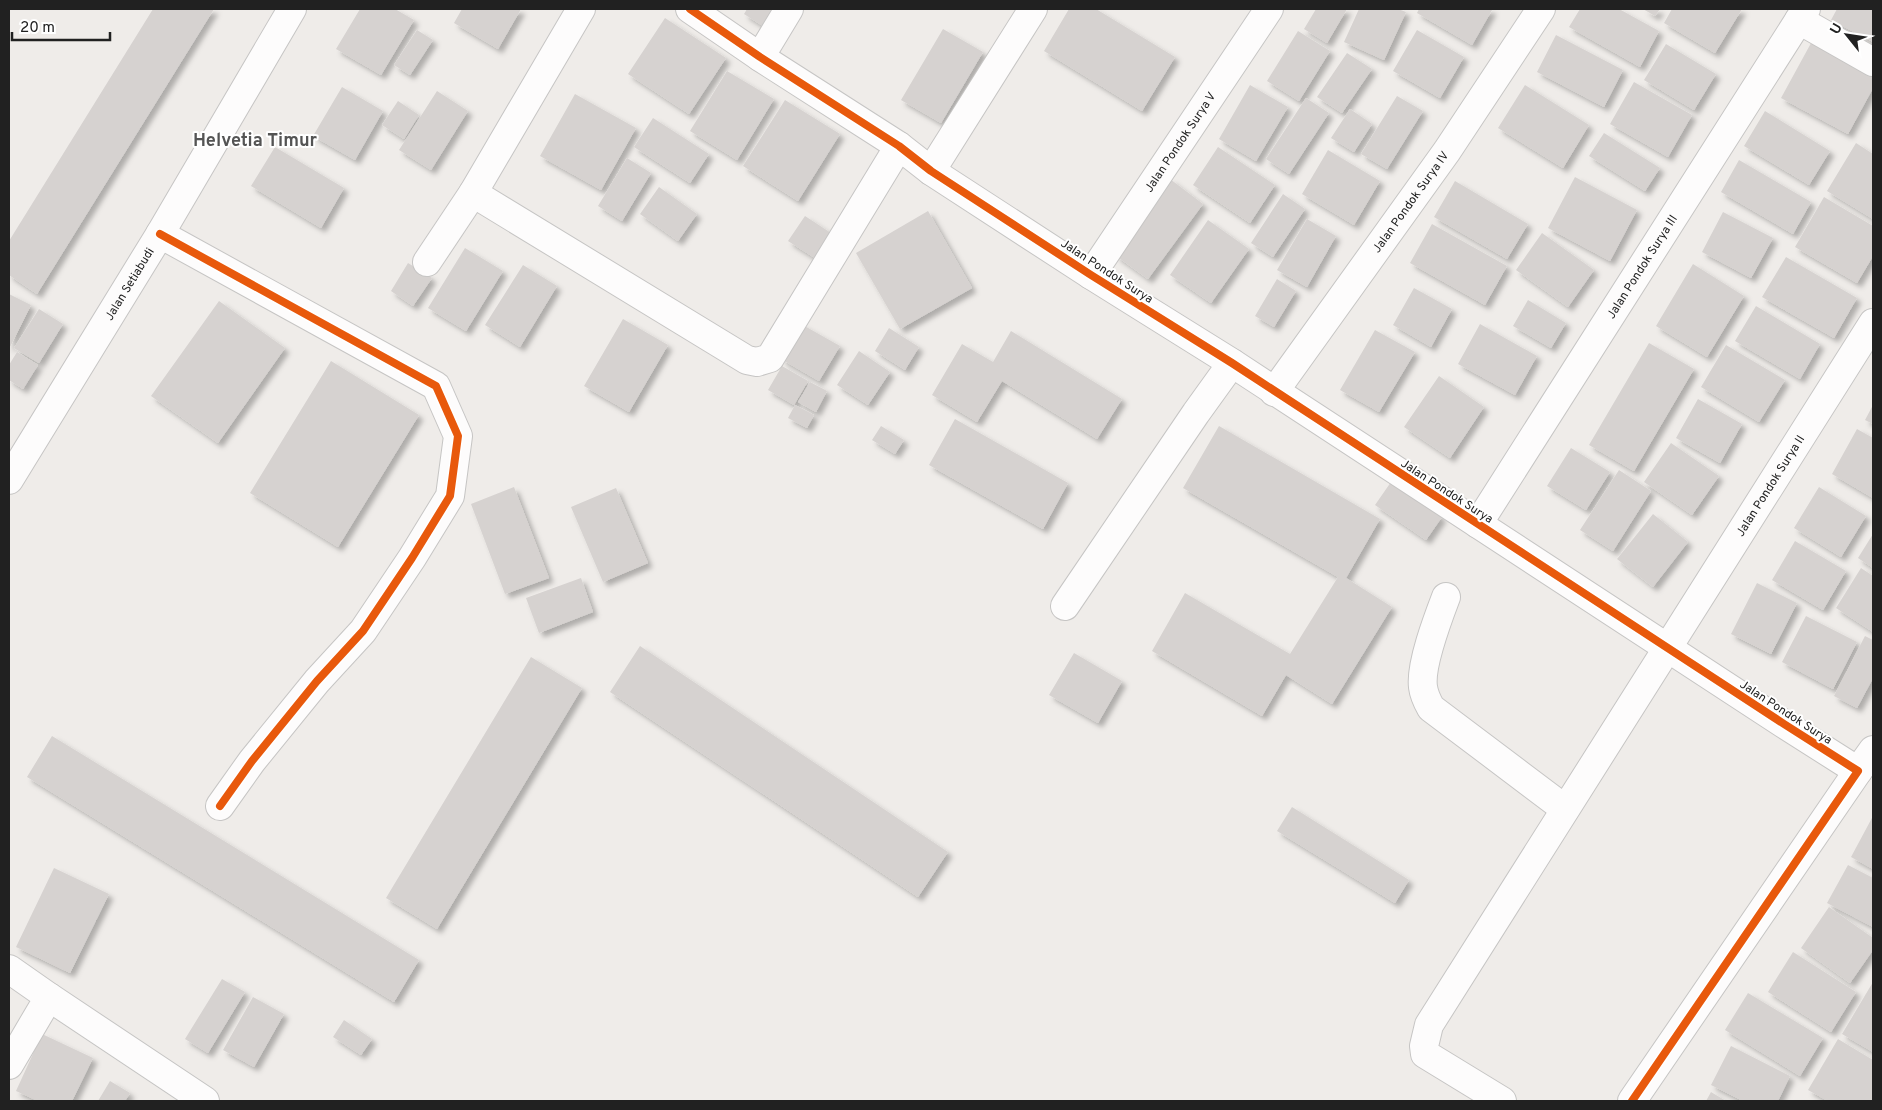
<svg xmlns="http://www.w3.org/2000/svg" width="1882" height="1110" font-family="Overpass,sans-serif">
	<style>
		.building { fill: #d6d2d0; filter: url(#shadow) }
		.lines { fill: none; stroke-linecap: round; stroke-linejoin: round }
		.minor-casing { stroke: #c6c5c4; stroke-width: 30 }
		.minor { stroke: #fdfcfc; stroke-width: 28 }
		.cycleway-casing { stroke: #fff; stroke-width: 11 }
		.cycleway { stroke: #e8590c; stroke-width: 8 }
		.labels { text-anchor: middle; stroke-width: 4; stroke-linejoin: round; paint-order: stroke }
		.street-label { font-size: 12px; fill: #212121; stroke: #fff }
		.district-label { font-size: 18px; font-weight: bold; fill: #545454; stroke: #fff }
	</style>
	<defs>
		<filter id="shadow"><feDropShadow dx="4.5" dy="4.5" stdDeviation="2.5" flood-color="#0004"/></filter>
	</defs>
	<rect width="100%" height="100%" fill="#efece9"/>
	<!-- building -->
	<path class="building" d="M153,9H214L37,294L9,275V241Z
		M360,9H395L414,20L381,75L336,49Z
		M462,9H521L498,49L454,23Z
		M747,9H776L766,28L744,14Z
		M1069,9H1096L1175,57L1142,111L1044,51Z
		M1316,9H1347L1327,43L1304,29Z
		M1359,9H1398L1406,12L1384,60L1344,42Z
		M1419,9H1491L1492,10L1472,45L1417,13Z
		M1580,9H1619L1659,31L1640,67L1569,27Z
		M1643,9H1660L1655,16Z
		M1672,9H1742L1715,53L1664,23Z
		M1837,9H1873V42L1831,20Z
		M665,18L726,58L689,114L628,74Z
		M943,29L983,52L941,123L901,100Z
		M417,30L433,40L410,75L394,65Z
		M1417,30L1464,57L1440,98L1393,71Z
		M1298,31L1330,51L1299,101L1267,81Z
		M1816,34L1873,66V88L1848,134L1781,98Z
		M1556,35L1623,70L1604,107L1537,72Z
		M1666,44L1716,74L1694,110L1644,80Z
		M1347,53L1372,69L1342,113L1317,97Z
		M727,71L774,99L737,160L690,131Z
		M1634,82L1692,115L1668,157L1610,124Z
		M1250,85L1288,107L1256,161L1219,139Z
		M1525,85L1589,125L1563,168L1498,128Z
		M342,87L383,111L355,160L313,136Z
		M437,91L468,111L431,170L399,150Z
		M575,94L636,128L601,190L540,156Z
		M1397,96L1423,111L1387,169L1361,154Z
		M1306,98L1329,113L1289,174L1266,159Z
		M785,100L840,134L798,201L743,166Z
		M398,101L419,115L404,139L382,125Z
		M1350,109L1372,124L1354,152L1331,138Z
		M1765,111L1830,151L1809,185L1744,146Z
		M653,118L709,154L690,183L634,147Z
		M1604,133L1660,168L1645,191L1589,156Z
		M1856,143L1873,154V219L1827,191Z
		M275,147L344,188L321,228L251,186Z
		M1218,147L1275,185L1250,223L1193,185Z
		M1328,150L1380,181L1354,225L1302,194Z
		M627,158L651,173L622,221L598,206Z
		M1739,160L1811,202L1793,234L1721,192Z
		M1575,177L1637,210L1610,261L1548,228Z
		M1170,179L1203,204L1148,279L1115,255Z
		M1455,181L1528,224L1507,259L1434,217Z
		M659,187L697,214L678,241L640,214Z
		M1283,194L1305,209L1273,257L1251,243Z
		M1824,197L1873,226V256L1857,283L1795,247Z
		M928,211L972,288L900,329L856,253Z
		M1723,212L1773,238L1751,278L1702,252Z
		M805,216L834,235L818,260L788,241Z
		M1307,219L1336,236L1307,287L1277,270Z
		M1208,220L1249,249L1211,303L1170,275Z
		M1432,224L1507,266L1485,305L1410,263Z
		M1542,233L1594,270L1568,307L1516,270Z
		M465,248L503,271L466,331L428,308Z
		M1786,257L1857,298L1834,338L1762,297Z
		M408,263L432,278L413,306L391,291Z
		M1693,264L1744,296L1707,357L1656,326Z
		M523,265L557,286L520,347L485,325Z
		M1277,279L1296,291L1274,327L1255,316Z
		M1414,288L1452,309L1431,347L1393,325Z
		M9,294L31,305L9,349Z
		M1528,300L1566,323L1551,348L1513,326Z
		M219,301L285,348L218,443L151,396Z
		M1756,306L1820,344L1800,379L1735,341Z
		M39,309L63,324L39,363L14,348Z
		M623,319L668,345L629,412L584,386Z
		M801,324L840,346L819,381L781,359Z
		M1480,324L1537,356L1515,395L1458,364Z
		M889,328L919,347L905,370L875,351Z
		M1375,330L1415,352L1379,412L1340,390Z
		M1011,331L1122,399L1097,439L1002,381L977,422L932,395L962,344L993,362Z
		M1649,343L1694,369L1634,471L1589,445Z
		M1726,345L1785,380L1759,422L1701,387Z
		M859,351L890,372L868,405L837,385Z
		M17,352L38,365L23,389L9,380V365Z
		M331,361L419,415L338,547L250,493Z
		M782,366L808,381L794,405L768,390Z
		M1439,376L1484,407L1450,458L1404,427Z
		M810,382L827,391L816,412L798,402Z
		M1698,399L1742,424L1720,463L1676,438Z
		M795,405L814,415L807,428L788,418Z
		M1873,405V424L1865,420Z
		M955,419L1068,483L1043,529L929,465Z
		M881,426L904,440L895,454L872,440Z
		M1219,426L1380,519L1346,578L1392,607L1332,704L1286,675L1262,716L1152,651L1185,593L1290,654L1338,577L1183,488Z
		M1857,429L1873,438V498L1832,474Z
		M1671,443L1719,476L1692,515L1644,482Z
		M1571,448L1610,472L1586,510L1547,486Z
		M1619,470L1651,491L1613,551L1580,530Z
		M1391,482L1442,517L1426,540L1375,505Z
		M514,487L549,578L505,594L471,504Z
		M1819,487L1866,516L1841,557L1794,528Z
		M616,488L648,563L603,582L571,507Z
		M1653,514L1688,542L1653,587L1617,559Z
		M1873,534V568L1858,558Z
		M1795,541L1846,571L1823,610L1772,580Z
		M1861,568L1873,576V632L1836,608Z
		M581,578L593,612L539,633L526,598Z
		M1757,583L1797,603L1771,654L1731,634Z
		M1806,616L1857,642L1833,689L1782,662Z
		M1865,636L1873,640V678L1857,708L1834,696Z
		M640,646L948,852L918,897L610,692Z
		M1074,653L1122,681L1098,723L1049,695Z
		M531,657L582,688L437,929L386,898Z
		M52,736L419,960L394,1002L27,777Z
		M1292,807L1409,880L1395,903L1277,831Z
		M1873,816V869L1851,857Z
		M1848,865L1873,878V927L1827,903Z
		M54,868L109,894L70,973L16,947Z
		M1829,907L1873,938V950L1850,983L1801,948Z
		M1793,952L1856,992L1831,1032L1768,992Z
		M222,979L245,992L208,1053L185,1039Z
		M1873,982V1052L1842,1034Z
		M1748,993L1823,1038L1800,1076L1725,1030Z
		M253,997L284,1014L254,1067L223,1050Z
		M344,1020L372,1039L361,1055L333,1037Z
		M42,1034L93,1058L72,1101H38L16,1091Z
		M1838,1039L1873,1060V1101H1828L1808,1090Z
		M1731,1046L1790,1076L1778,1101H1743L1711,1085Z
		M110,1081L130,1093L125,1101H98Z
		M1711,1092L1726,1101H1706Z"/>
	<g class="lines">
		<!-- minor casing -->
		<g class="minor-casing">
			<g id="minor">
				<path d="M581,9L473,193L747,360L757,362L770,358L899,146"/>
				<path d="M690,9L760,57L899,146L931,171L1091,275L1232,363L1784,724L1858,771L1632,1101"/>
				<path d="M1799,20L1873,62"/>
				<path d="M760,57L789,9"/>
				<path d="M931,171L1033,9"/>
				<path d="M160,234L436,386L458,436L450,496L412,558L363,631L317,681L252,761L220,806"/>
				<path d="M427,262L473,193"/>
				<path id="s1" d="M1091,275L1269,9"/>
				<path id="s2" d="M1274,392L1447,151L1541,9"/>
				<path id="s3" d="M9,480L160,234L292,9"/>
				<path id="s4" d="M1478,524L1806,9"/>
				<path d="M1446,597C1438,618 1420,665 1423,687C1424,695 1427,701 1431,708L1565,809"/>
				<path d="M1065,606L1196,413L1232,363"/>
				<path d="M1858,771L1873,750"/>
				<path d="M9,969L49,997L9,1065"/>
				<path d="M49,997L205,1101"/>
				<path id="s5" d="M1502,1101L1425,1054L1424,1046L1429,1025L1873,323"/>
			</g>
		</g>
		<!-- minor -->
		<use href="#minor" class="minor"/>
		<!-- cycleway casing -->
		<g class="cycleway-casing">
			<path id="cycleway" d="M690,9L760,57L899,146L931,171L1091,275L1232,363L1784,724L1858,771L1632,1101
				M160,234L436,386L458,436L450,496L412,558L363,631L317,681L252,761L220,806"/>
		</g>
		<!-- cycleway -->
		<use href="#cycleway" class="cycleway"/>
	</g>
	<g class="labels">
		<!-- street labels -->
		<g class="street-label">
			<text dy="4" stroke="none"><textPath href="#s1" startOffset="160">Jalan Pondok Surya V</textPath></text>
			<text dy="4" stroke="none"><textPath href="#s2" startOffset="234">Jalan Pondok Surya IV</textPath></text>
			<text dy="4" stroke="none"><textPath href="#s4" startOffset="305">Jalan Pondok Surya III</textPath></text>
			<text transform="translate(1107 271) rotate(33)" y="4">Jalan Pondok Surya</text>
			<text dy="4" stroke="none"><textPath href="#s3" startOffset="230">Jalan Setiabudi</textPath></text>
			<text dy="4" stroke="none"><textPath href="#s5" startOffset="758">Jalan Pondok Surya II</textPath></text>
			<text transform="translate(1447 491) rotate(33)" y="4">Jalan Pondok Surya</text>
			<text transform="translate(1786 712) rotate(33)" y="4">Jalan Pondok Surya</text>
		</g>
		<!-- district labels -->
		<g class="district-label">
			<text x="255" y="146">Helvetia Timur</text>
		</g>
	</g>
	<!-- border -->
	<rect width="1882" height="1110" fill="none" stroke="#212121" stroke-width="20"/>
	<!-- north arrow -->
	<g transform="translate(1847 35) rotate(300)" stroke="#ffffff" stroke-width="4" paint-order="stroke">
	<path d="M0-4L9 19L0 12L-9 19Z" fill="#212121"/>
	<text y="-8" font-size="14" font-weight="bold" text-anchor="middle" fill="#212121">U</text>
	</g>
	<!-- scale -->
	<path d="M12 32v8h98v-8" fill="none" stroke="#212121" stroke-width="2.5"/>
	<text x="20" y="32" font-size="15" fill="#212121" stroke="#ffffff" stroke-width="4" paint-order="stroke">20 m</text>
</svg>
